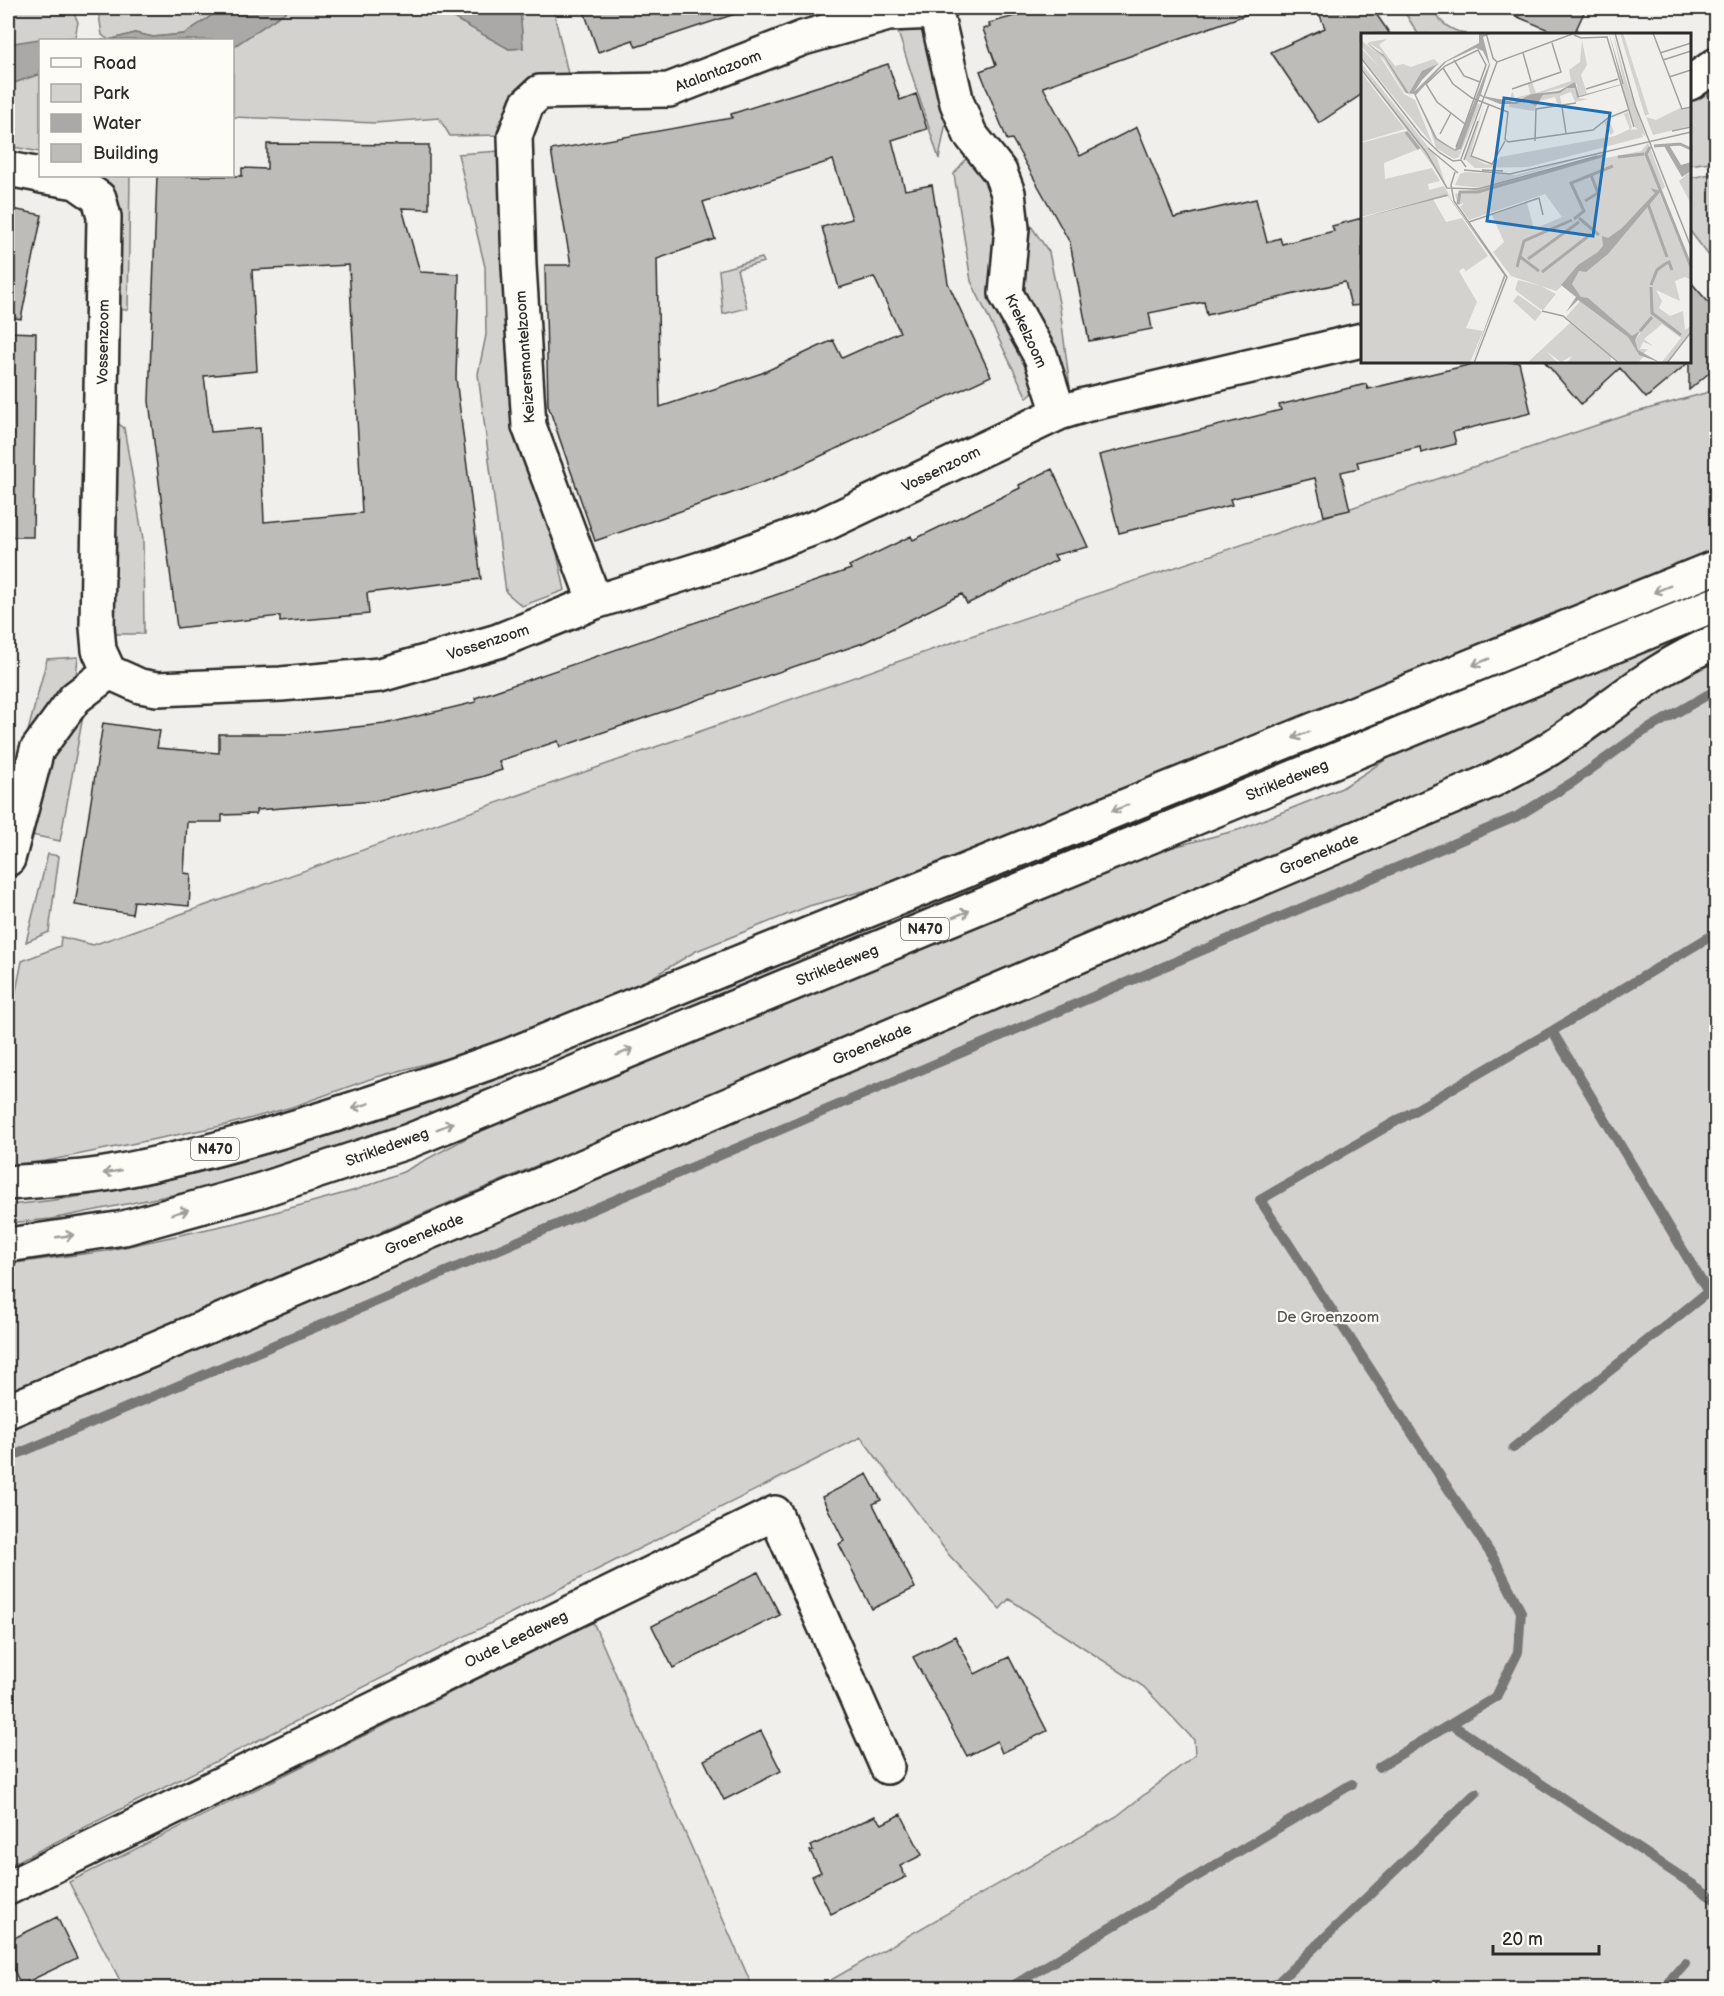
<svg xmlns="http://www.w3.org/2000/svg" width="1724" height="1996" font-family="'Balsamiq Sans',sans-serif">
	<style>
		.green { fill: #d3d2cf; stroke: #7f7e7d; stroke-width: 1.5 }
		.water { fill: #aaa9a7; stroke: #777775; stroke-width: 1.5 }
		.lines { fill: none; stroke-linecap: round; stroke-linejoin: round }
		.stream { stroke: #777775; stroke-width: 10 }
		.building { fill: #bdbcb8; stroke: #2b2b2b; stroke-width: 1.5; fill-rule: evenodd }
		.street-casing { stroke: #2b2b2b; stroke-width: 38 }
		.primary-casing { stroke: #2b2b2b; stroke-width: 38 }
		.street { stroke: #fdfcf7; stroke-width: 33 }
		.primary { stroke: #fdfcf7; stroke-width: 33 }
		.oneway { stroke: #9e9e9b }
		.labels { text-anchor: middle; stroke-width: 4.5; stroke-linejoin: round; paint-order: stroke }
		.shield { fill: #fdfcf7; stroke: #6a6a68; stroke-width: 1.5 }
		.shield-label { font-size: 14px; font-weight: bold; fill: #2b2b2b }
		.street-label { font-size: 15px; fill: #2b2b2b; stroke: #fdfcf7 }
		.park-label { font-size: 15px; fill: #555554; stroke: #fdfcf7 }
		.inset-river { fill: none; stroke: #aaa9a7; stroke-width: 3 }
		.inset-road { fill: none; stroke: #a1a19e; stroke-width: 1.5 }
		.view { fill: #1f6fb2; fill-opacity: 0.15; stroke: #1f6fb2; stroke-width: 3 }
		.inset-edge { fill: none; stroke: #2b2b2b; stroke-width: 3 }
	</style>
	<rect width="100%" height="100%" fill="#f0efeb"/>
	<filter id="ink" filterUnits="userSpaceOnUse"><feTurbulence type="fractalNoise" baseFrequency=".0167" numOctaves="2"/><feDisplacementMap in="SourceGraphic" scale="12" xChannelSelector="R" yChannelSelector="G"/><feConvolveMatrix kernelMatrix="1 2 1 2 8 2 1 2 1" color-interpolation-filters="sRGB"/></filter>
	<g filter="url(#ink)">
		<!-- green -->
		<path class="green" d="M8,8H71L78,22L75,37L8,44Z
			M98,8H223L184,34L153,37L135,33L109,40L102,35Z
			M291,8H433L455,15L509,49L523,48L520,8H553L569,78H532L498,125L501,135L450,136L439,118L375,123L233,117V47Z
			M1402,8H1433C1439,23 1450,30 1466,34H1418Z
			M932,28L949,106L939,159L898,32Z
			M40,74V152L8,146V85Z
			M1705,90L1716,109V161L1690,165V99Z
			M500,151L550,521L565,590L522,606L506,592L478,374L486,335L485,267L458,154Z
			M971,152L994,190L1038,386L1027,398L971,281L954,174Z
			M1716,173V265L1690,231V178Z
			M95,176H130L128,310L116,309L118,198L110,183Z
			M1031,226L1049,252L1060,308L1070,388L1062,387L1021,294V236Z
			M762,258L764,262L737,269L747,308L723,314L719,270Z
			M1716,390V554L929,873L809,906L696,951L608,1004L533,1035L373,1078L292,1107L226,1125L46,1161L8,1165V1016H11L22,961L60,946L61,937L93,945L968,637L1633,413Z
			M115,421L124,428L143,539L144,634H111Z
			M1716,579V590L410,1125L237,1182L51,1219L8,1223V1205C138,1194 263,1158 386,1117Z
			M1716,613V629L1547,734L1483,769L1082,934V940L548,1167L545,1162L382,1231L378,1240L8,1397V1264L106,1251L235,1223L356,1190L403,1172L556,1090L1116,862L1238,830L1342,788L1419,738Z
			M78,657L75,687L28,731L47,659Z
			M1716,658V1988H817L1117,1816L1195,1755L1194,1740L1144,1687L1009,1599L1000,1609L949,1555L861,1437L8,1866V1425L1485,797L1673,677Z
			M83,716L60,841L27,834L49,752Z
			M48,854L59,856L49,932L26,942Z
			M593,1622L753,1988H124L69,1882Z"/>
		<!-- water -->
		<path class="water" d="M223,8H291L233,47L232,40H90H109L135,33L153,37L184,34Z
			M433,8H520L523,48L509,49L455,19L454,15Z
			M46,38L71,40H40V74L8,85V44Z"/>
		<g class="lines">
			<!-- stream -->
			<path class="stream" d="M1513,1448L1708,1292L1552,1031L1716,933
				M8,1458L1518,816L1573,782L1641,733L1716,690
				M1451,1724L1716,1900
				M1379,1767L1496,1697L1518,1652L1521,1612L1496,1562L1260,1200L1552,1031
				M1009,1988L1352,1784
				M1272,1988L1476,1793
				M1663,1988L1685,1963"/>
		</g>
		<!-- building -->
		<path class="building" d="M583,8H737L738,13L636,47L633,40L598,52Z
			M1044,8H1251V13L1043,87L1080,156L1137,127L1174,218L1256,199L1267,242L1280,238L1282,244L1334,231L1332,226L1362,218V305L1351,306L1345,282L1207,315L1204,302L1149,313L1152,329L1089,341L1070,243L1012,139L1007,140L980,71L996,65L983,29L990,27L989,23Z
			M1317,8H1372L1390,34H1362V94L1319,123L1271,52L1325,28Z
			M1497,8H1586L1574,34H1558Z
			M888,64L900,100L916,94L927,129L892,140L905,190L932,185L948,283L991,376L772,479L595,541L548,405L545,265H571L551,150L732,118L731,114ZM833,160L852,219L822,227L839,288L874,277L900,332L842,358L833,340L762,373L660,407L657,259L715,239L703,202Z
			M267,144L429,145V209L402,208L420,272L459,274L456,378L481,579L367,593L369,614L280,622V616L177,628L149,401L157,176H242V168L267,169ZM349,265L362,513L264,522L260,428L211,432L204,376L257,371L252,270Z
			M8,208L42,215L21,319L8,317Z
			M1689,280L1716,311V367L1689,390V362L1646,398L1620,368L1581,404L1545,362H1689Z
			M8,332L36,333L33,537H8Z
			M1481,362H1519L1531,413L1453,432L1456,444L1421,453L1420,447L1357,462L1359,468L1341,472L1350,510L1324,516L1315,478L1230,499L1232,505L1119,533L1099,455L1281,410L1279,405L1366,384L1368,389Z
			M1052,469L1088,547L1054,555L1057,560L967,604L962,594L863,643L560,747L558,741L499,761L502,770L481,777L374,801L256,810V814L222,815V822H187L184,873L191,874L189,906L134,901L132,914L75,905L103,723L160,731L157,748L219,753V734H287L385,724L476,702L475,698L851,569L849,566L911,536L913,540L1020,488L1019,485Z
			M867,1474L881,1500L873,1504L915,1588L872,1609L839,1544L844,1541L822,1497Z
			M758,1572L780,1615L673,1668L652,1626Z
			M955,1636L975,1674L1009,1657L1047,1731L1002,1753L997,1741L967,1756L913,1657Z
			M761,1731L781,1771L724,1800L704,1760Z
			M901,1814L922,1855L900,1866L906,1877L831,1914L812,1876L821,1872L810,1851L813,1850L811,1846L875,1816L882,1824Z
			M57,1917L77,1958L21,1985L8,1958V1941Z"/>
		<g class="lines">
			<!-- street casing -->
			<g class="street-casing">
				<path id="street" d="M936,12L957,103L970,134L1000,172L1008,193L1012,228L1006,294L1041,357L1059,413
					M1690,83L1716,65
					M8,169L40,175
					M41,176L76,182L99,198L104,217L97,627L99,650L109,672L140,686L157,689L281,684L380,675L498,641L595,602L719,563L825,524L1059,413L1085,405L1362,340
					M595,602L529,426L519,266L515,136L527,104L540,92L669,90L803,38L888,14L936,12L940,8
					M8,859L37,750L75,698L109,672
					M8,1411L1493,780C1511,770 1531,760 1549,749C1605,713 1655,666 1716,642
					M8,1888L775,1513L887,1767"/>
			</g>
			<!-- primary casing -->
			<g class="primary-casing">
				<path id="primary" d="M8,1183C42,1180 78,1179 111,1173C247,1147 378,1102 508,1056L1716,567
					M8,1245L124,1228L261,1190L409,1141L1716,604"/>
			</g>
			<!-- street -->
			<use href="#street" class="street"/>
			<!-- primary -->
			<use href="#primary" class="primary"/>
		</g>
		<!-- one-way arrows -->
		<defs><path id="oneway-shaft" d="M-6 0H5M1.5-3L5.5 0L1.5 3" fill="none" stroke-width="1.6" stroke-linecap="round" stroke-linejoin="round" transform="scale(1.5)"/></defs>
		<g class="oneway">
			<use href="#oneway-shaft" transform="translate(1662 589) rotate(158)"/>
			<use href="#oneway-shaft" transform="translate(1481 662) rotate(158)"/>
			<use href="#oneway-shaft" transform="translate(1301 735) rotate(158)"/>
			<use href="#oneway-shaft" transform="translate(1120 808) rotate(158)"/>
			<use href="#oneway-shaft" transform="translate(961 914) rotate(-22)"/>
			<use href="#oneway-shaft" transform="translate(625 1052) rotate(-22)"/>
			<use href="#oneway-shaft" transform="translate(361 1106) rotate(162)"/>
			<use href="#oneway-shaft" transform="translate(445 1126) rotate(-22)"/>
			<use href="#oneway-shaft" transform="translate(112 1172) rotate(170)"/>
			<use href="#oneway-shaft" transform="translate(180 1212) rotate(-15)"/>
			<use href="#oneway-shaft" transform="translate(65 1236) rotate(-8)"/>
		</g>
	</g>
	<g class="labels">
		<!-- shield labels -->
		<g class="shield">
			<rect x="901" y="918" width="48" height="22" rx="4.5"/>
			<rect x="191" y="1138" width="48" height="22" rx="4.5"/>
		</g>
		<g class="shield-label">
			<text x="925" y="934">N470</text>
			<text x="215" y="1154">N470</text>
		</g>
		<!-- street labels -->
		<g class="street-label">
			<text transform="translate(718 71) rotate(-21)" y="5">Atalantazoom</text>
			<text transform="translate(1026 331) rotate(65)" y="5">Krekelzoom</text>
			<text transform="translate(103 342) rotate(-89)" y="5">Vossenzoom</text>
			<text transform="translate(525 357) rotate(-94)" y="5">Keizersmantelzoom</text>
			<text transform="translate(941 469) rotate(-26)" y="5">Vossenzoom</text>
			<text transform="translate(488 642) rotate(-18)" y="5">Vossenzoom</text>
			<text transform="translate(1287 780) rotate(-22)" y="5">Strikledeweg</text>
			<text transform="translate(1319 854) rotate(-23)" y="5">Groenekade</text>
			<text transform="translate(837 965) rotate(-22)" y="5">Strikledeweg</text>
			<text transform="translate(872 1044) rotate(-23)" y="5">Groenekade</text>
			<text transform="translate(387 1147) rotate(-20)" y="5">Strikledeweg</text>
			<text transform="translate(424 1234) rotate(-23)" y="5">Groenekade</text>
			<text transform="translate(516 1639) rotate(-26)" y="5">Oude Leedeweg</text>
		</g>
		<!-- park labels -->
		<g class="park-label">
			<text x="1328" y="1322">De Groenzoom</text>
		</g>
	</g>
	<!-- overview -->
	<g transform="translate(1361 33)">
		<rect width="330" height="330" fill="#f0efeb"/>
		<path d="M252,0L265,47L285,104L274,94L260,53L263,51ZM259,0H262L288,81L284,83ZM26,6L18,12L34,33L42,31L50,34L73,26L78,31L60,42L48,60L19,17L8,10L23,24L45,60L51,62H49L43,59L23,27L6,11L8,9ZM0,7L18,22L43,61L54,67L72,112L0,24V15L19,35L0,13ZM221,7L226,32L220,42L226,61L217,63L216,51L149,68L151,58L154,65L169,61L167,51L171,49L175,60L210,48L208,37L219,29ZM0,30L76,125L84,150L0,34ZM0,39L19,64L44,96L0,109ZM206,55H214L216,65L227,66L214,69L210,59L199,63L201,73H197L194,64L178,68L173,78L148,74L149,70L164,68L175,73L182,62ZM116,69L119,72L98,124L93,126L75,115L65,82L74,106L99,118ZM123,71L109,123L124,131L131,132L139,124L254,103L269,96L263,81L248,87L253,99L250,102L243,89L267,79L271,95L269,97L279,96L282,104L167,134L114,135L104,126ZM319,75H330V93L292,102L285,84L295,87ZM45,98L60,115L23,130L24,146L71,135L79,148L67,151L68,157L83,153L91,166L87,161L0,184V110ZM287,110L304,154L298,159L330,237V247L324,244L314,248L319,268L295,257L301,268L298,275L309,283L322,278L324,297L330,293V298L305,330H300L320,305L301,291L283,306L292,313L282,309L279,316H287L282,321L277,317L274,307L280,299L268,305L278,322L283,323L277,330H259L205,284L219,268L243,287L202,252L195,258L150,243L132,219L143,209L131,182L166,170L173,196L201,184L184,161L108,187L99,174L103,170L97,172L94,161L240,122L245,125L280,118ZM250,116L119,155L94,152L99,141L104,139L155,142ZM330,138V171L318,148ZM72,166L85,189L101,185L127,223L105,238L102,235L98,238L116,269L105,295L122,298L109,330H0V185ZM157,247L180,253L195,261L182,277L179,276L154,257ZM157,262L181,279L174,288L152,268ZM209,290L251,322L249,330H206L211,323L200,329L185,318L197,330H166Z" fill="#d3d2cf"/>
		<path d="M118,0H132L122,4L129,32L120,61L122,63L153,69L171,61L198,58L214,49L218,63L261,51L248,0L263,51L216,65L214,55H206L199,60L182,62L175,73L164,68L155,71H139L119,63L100,116L94,118L74,106L53,61L45,60L23,24L7,11L23,22L48,60L61,38L77,31L61,47L53,59L83,29L118,10ZM115,15L122,18L128,31L94,117L76,105L55,62L85,29ZM308,112L320,132L330,129V138L321,144L303,113ZM289,155L300,158L247,221L225,239L218,238L211,251L220,264L227,265L271,303L279,298L274,307L277,317L300,330L278,322L267,304L217,267L205,279L215,264L200,252L217,232L237,219L242,213L241,203L247,205L261,195L290,164L294,160ZM86,161L145,242L111,330L143,242L87,163L0,185Z" fill="#aaa9a7" fill-rule="evenodd"/>
		<path class="inset-river" d="M45,99L58,116M293,113L319,111L330,116M289,114L285,121L330,234M257,124L283,121M224,168L237,160L230,142L252,133M97,171L99,159H117L244,122M287,171L306,224M218,185L238,202M213,186L223,178L210,150L230,142M158,223L178,238M167,226L218,189M156,234L163,208L211,187M181,239L230,201M290,252L296,237L304,231L308,229L311,237M290,254L291,280L320,302M279,298L291,284"/>
		<path class="inset-road" d="M125,0L132,25L136,29M254,0L274,72L330,214M292,0L321,76L330,74M213,2L220,5L246,4L273,94M162,20L170,48M299,20L330,10M0,25L60,102L79,120L92,128L100,127L105,134M93,27L103,43L119,49M302,27L330,18M82,35L92,51L111,65L147,79L144,106L147,109L232,97L247,85L267,77M0,36L65,119L86,155L117,156L236,123M308,44L330,37M151,56L200,39L191,10M225,56L257,46M128,71L110,123L131,131L144,108M201,74L205,100M311,98L330,94M79,101L90,80M174,108L175,76L215,70M95,114L104,91L125,32L117,17L84,33L65,51L76,69L104,91M67,115L97,140M100,126L136,29L214,0M103,127L117,88M103,137L149,141L330,99M121,137L142,138M94,139L90,152L93,168L146,244L113,330M108,189L178,165L182,182M181,278L202,283L258,330M306,330L330,299"/>
		<path class="view" d="M143,65L249,80L232,203L126,188Z"/>
		<rect width="330" height="330" class="inset-edge"/>
	</g>
	<!-- margin -->
	<rect width="1724" height="1996" fill="none" stroke="#fdfcf7" stroke-width="30"/>
	<rect x="15" y="15" width="1694" height="1966" fill="none" stroke="#2b2b2b" stroke-width="2" filter="url(#ink)"/>
	<!-- legend -->
	<rect x="39" y="39" width="195" height="138" fill="#fdfcf7" stroke="#a9a8a5" stroke-width="1.5"/>
	<rect x="51" y="58" width="30" height="9" fill="#fdfcf7" stroke="#a9a8a5" stroke-width="1.5"/>
	<text x="93" y="69" font-size="18" fill="#2b2b2b">Road</text>
	<rect x="51" y="84" width="30" height="18" fill="#d3d2cf" stroke="#a9a8a5" stroke-width="1.5"/>
	<text x="93" y="99" font-size="18" fill="#2b2b2b">Park</text>
	<rect x="51" y="114" width="30" height="18" fill="#aaa9a7" stroke="#a9a8a5" stroke-width="1.5"/>
	<text x="93" y="129" font-size="18" fill="#2b2b2b">Water</text>
	<rect x="51" y="144" width="30" height="18" fill="#bdbcb8" stroke="#a9a8a5" stroke-width="1.5"/>
	<text x="93" y="159" font-size="18" fill="#2b2b2b">Building</text>
	<!-- scale -->
	<path d="M1493 1945v9h106v-9" fill="none" stroke="#2b2b2b" stroke-width="3"/>
	<text x="1502" y="1945" font-size="18" fill="#2b2b2b" stroke="#fdfcf7" stroke-width="4.5" paint-order="stroke">20 m</text>
</svg>
